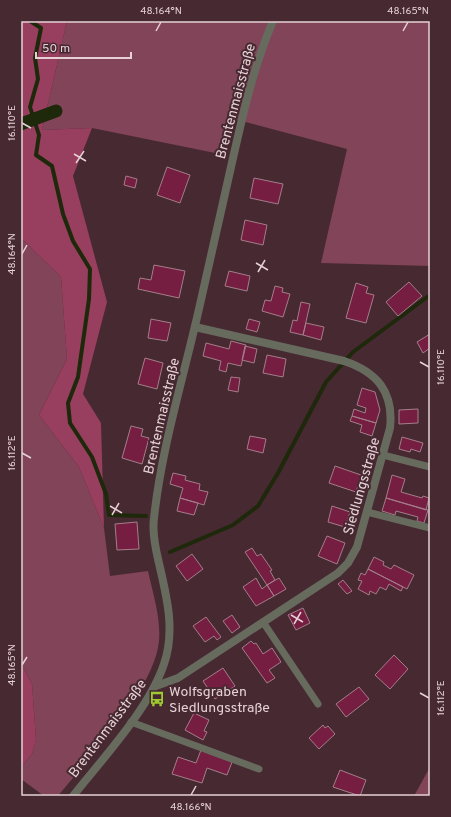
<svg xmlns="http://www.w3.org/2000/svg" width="451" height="817" font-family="Overpass,sans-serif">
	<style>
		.green { fill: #814458 }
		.forest { fill: #983e5e }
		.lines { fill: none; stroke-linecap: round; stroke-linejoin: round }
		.stream { stroke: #1e280a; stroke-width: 4 }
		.canal { stroke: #1e280a; stroke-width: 13 }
		.building { fill: #761e42; stroke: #a27e88 }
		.service { stroke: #666b5e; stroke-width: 7 }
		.minor { stroke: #666b5e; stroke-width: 8 }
		.tertiary { stroke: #666b5e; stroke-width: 8 }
		.ticks { fill: none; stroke: #e5d1d6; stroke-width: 1.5 }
		.labels { text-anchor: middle; stroke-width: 4; stroke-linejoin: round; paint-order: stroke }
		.street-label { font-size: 14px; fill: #e5d1d6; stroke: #472932 }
		.poi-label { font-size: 14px; fill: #e5d1d6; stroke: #472932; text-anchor: start }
		.neatline { fill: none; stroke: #e5d1d6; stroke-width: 1.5 }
		.ticks-label { font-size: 10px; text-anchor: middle; fill: #e5d1d6 }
	</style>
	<rect width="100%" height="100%" fill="#472932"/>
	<!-- green -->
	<path class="green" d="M67,21H430V266L321,263L347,149L234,119L225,155L92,128L42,130Z
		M21,238L61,277L67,359L39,415L79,467L104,528L110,576L148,571C153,594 161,618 159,641C155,688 88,759 58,796H44L21,779V767L32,754L36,740L32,684L24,669H21Z
		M430,767V796H414Z"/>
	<!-- forest -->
	<path class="forest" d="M21,21H67L42,130L92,128L73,176L107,302L83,394L101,423L104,528L79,467L39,415L67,359L61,277L21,238Z
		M21,669H24L32,684L36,740L32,754L21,767Z"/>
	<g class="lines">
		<!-- stream -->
		<path class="stream" d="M30,21L41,28L35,58L38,79L30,107L39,135L36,155L52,166L63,214L73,241L90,269L89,299L78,377L68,403L70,423L92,457L106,494L109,515L146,516
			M170,552L233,525L258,506L278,473L326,382L353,352L430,295"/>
		<!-- canal -->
		<path class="canal" d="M21,124L56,111"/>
	</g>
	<!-- building -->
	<path class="building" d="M167,167L190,175L180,203L157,195Z
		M126,176L137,179L135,188L124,185Z
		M254,178L283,184L278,204L250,198Z
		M245,220L267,225L263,245L241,240Z
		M154,265L185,271L179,298L138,289L140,278L151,280Z
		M229,271L250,276L247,291L225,286Z
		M409,282L422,296L398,316L386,302Z
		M356,283L368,287L366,293L374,295L366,323L346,318Z
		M275,286L283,288L282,292L290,294L283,317L262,311L265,300L271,301Z
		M301,302L310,304L303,335L290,332L293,320L297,321Z
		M151,319L171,323L167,341L148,338Z
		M249,319L260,322L257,332L246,329Z
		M306,323L324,327L321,340L303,335Z
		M430,334V348L423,353L417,342Z
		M231,341L246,345L241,366L228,363L226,372L219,370L221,361L203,356L206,343L229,349Z
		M245,346L257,349L254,363L242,360Z
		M267,355L286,359L283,377L263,373Z
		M145,358L163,363L157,389L138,384Z
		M231,377L240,378L238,392L228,390Z
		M362,388L375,392L380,410L376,423L352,416L354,409L365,413L366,408L357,405Z
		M418,409V423L399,424V410Z
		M352,416L376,423L372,436L360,432L362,425L350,421Z
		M131,426L143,429L141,436L149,438L142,464L122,458Z
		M250,436L266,439L263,453L247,449Z
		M402,437L423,443L420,452L411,449L410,452L399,449Z
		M335,466L361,475L356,492L329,483Z
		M173,473L186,476L185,480L200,484L199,490L208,492L204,505L180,498L183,488L170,484Z
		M392,475L405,479L401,492L422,498L423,496L429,498L426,510L386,498Z
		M180,498L198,503L194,515L177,511Z
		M386,498L428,510L424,523L417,521L418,517L396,511L395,515L382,511Z
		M332,506L350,512L345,527L328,522Z
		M137,522L139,549L117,550L115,524Z
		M327,536L345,543L337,564L318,556Z
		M252,548L257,556L261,554L272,570L270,571L275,580L267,585L245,552Z
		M192,554L203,569L187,581L176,566Z
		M374,557L384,562L383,565L391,569L394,565L414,575L407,589L368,569Z
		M368,569L403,587L401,591L389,584L386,590L380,587L376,594L370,591L369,595L358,589L362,581L358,580L361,573L365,575Z
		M256,578L262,589L267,585L274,596L256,606L243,587Z
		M279,578L286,589L274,596L267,585Z
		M343,580L352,591L347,594L338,584Z
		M303,608L310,623L296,630L288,615Z
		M232,615L240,627L232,633L223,621Z
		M206,617L221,637L217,640L214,636L205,642L193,626Z
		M251,641L254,644L256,643L263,654L272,648L281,662L269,670L275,678L267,683L242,648Z
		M394,655L408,669L390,689L375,675Z
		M223,668L235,686L215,699L203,681Z
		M359,687L369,699L346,717L336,704Z
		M194,713L209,720L204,731L207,732L203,740L185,730Z
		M323,725L325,728L328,726L335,734L319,749L309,738Z
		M201,750L232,762L227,775L207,768L202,783L172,774L178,757L196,763Z
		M340,770L366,780L360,796L333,787Z"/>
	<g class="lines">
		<!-- service -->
		<path class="service" d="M383,455L430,467
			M367,512L430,528
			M263,622L318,704
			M131,722L259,769"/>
		<!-- minor -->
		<path class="minor" d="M156,686L178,678L338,573L348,563L357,547L390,428C394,392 377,372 344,361L195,327"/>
		<!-- tertiary -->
		<path class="tertiary" d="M73,796C103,758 149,709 164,664C176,629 166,594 158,559C155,546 152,532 154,518C162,444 185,373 201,300C211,256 221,212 231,167C242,118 253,68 273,21"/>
	</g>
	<!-- ticks -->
	<path class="ticks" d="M156,31L161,22M403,31L408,22M22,123L31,128M74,154L86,161M76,163L84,151M22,254L27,245M256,263L268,270M258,272L265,260M420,362L429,367M22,453L31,458M110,506L122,513M112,515L119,503M291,615L303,622M294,624L301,612M22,665L27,657M420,693L429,698M191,795L196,786"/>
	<!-- icons -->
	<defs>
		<g id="bus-bare" transform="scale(1.2)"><path d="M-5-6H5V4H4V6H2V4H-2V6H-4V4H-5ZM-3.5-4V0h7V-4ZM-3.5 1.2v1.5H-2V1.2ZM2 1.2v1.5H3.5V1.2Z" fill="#9eca2f" stroke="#472932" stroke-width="2.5" paint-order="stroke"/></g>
	</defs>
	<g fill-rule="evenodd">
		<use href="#bus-bare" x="157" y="699"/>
	</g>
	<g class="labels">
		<!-- street labels -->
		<g class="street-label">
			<text transform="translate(235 101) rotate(-75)" y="5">Brentenmaisstraße</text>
			<text transform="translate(161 416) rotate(-77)" y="5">Brentenmaisstraße</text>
			<text transform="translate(361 486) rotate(-74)" y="5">Siedlungsstraße</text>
			<text transform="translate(107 728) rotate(-53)" y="5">Brentenmaisstraße</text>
		</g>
		<!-- poi labels -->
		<g class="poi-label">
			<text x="169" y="696">Wolfsgraben<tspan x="169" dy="16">Siedlungsstraße</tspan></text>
		</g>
	</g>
	<!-- border -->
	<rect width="451" height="817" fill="none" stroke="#472932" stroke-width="44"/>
	<!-- scale -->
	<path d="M36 52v6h95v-6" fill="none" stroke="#e5d1d6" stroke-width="2"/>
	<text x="42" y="52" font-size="12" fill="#e5d1d6" stroke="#472932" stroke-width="3" paint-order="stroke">50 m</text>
	<rect x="22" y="22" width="407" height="773" class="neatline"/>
	<g class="ticks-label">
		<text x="161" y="14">48.164°N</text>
		<text x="408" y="14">48.165°N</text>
		<text transform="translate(11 123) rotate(-90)" y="4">16.110°E</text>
		<text transform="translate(11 254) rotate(-90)" y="4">48.164°N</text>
		<text transform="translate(440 367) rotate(-90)" y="4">16.110°E</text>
		<text transform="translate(11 453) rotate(-90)" y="4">16.112°E</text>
		<text transform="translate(11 665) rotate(-90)" y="4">48.165°N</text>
		<text transform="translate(440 698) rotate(-90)" y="4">16.112°E</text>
		<text x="191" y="810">48.166°N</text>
	</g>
</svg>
